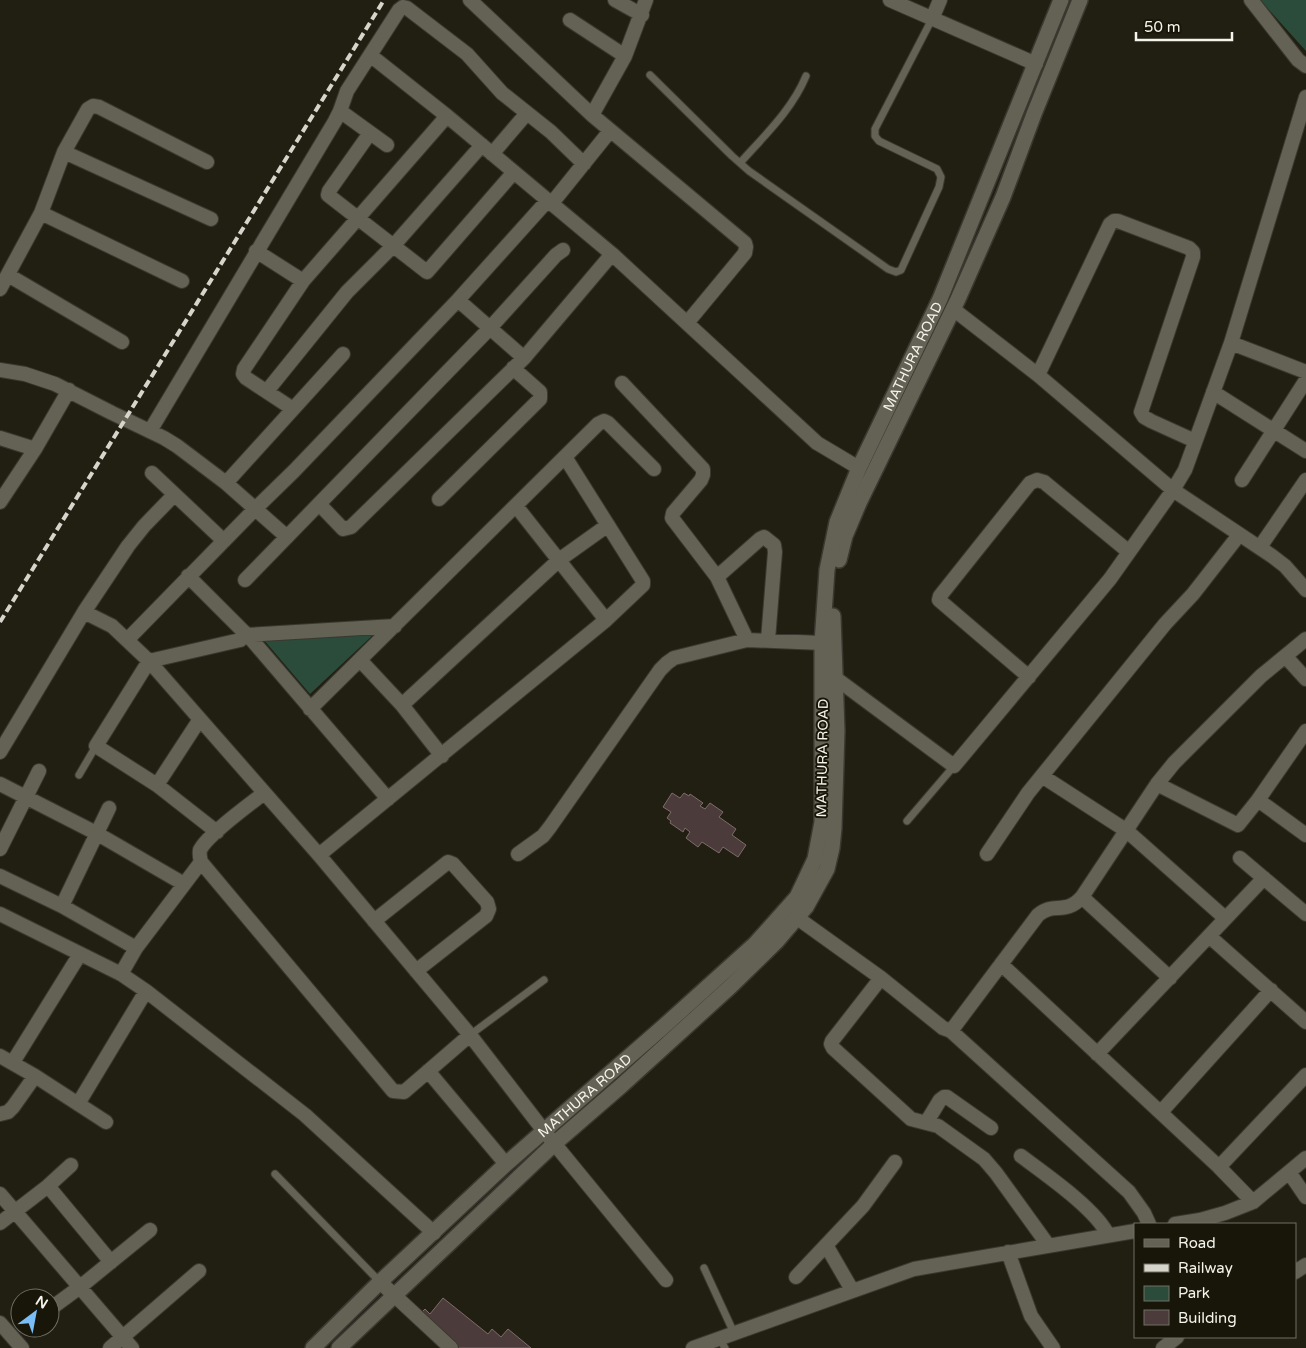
<svg xmlns="http://www.w3.org/2000/svg" width="1306" height="1348" font-family="'Varela Round',sans-serif">
	<style>
		.green { fill: #2b4c3b }
		.building { fill: #4b3b3a; stroke: #7e6d6b }
		.lines { fill: none; stroke-linecap: round; stroke-linejoin: round }
		.service-casing { stroke: #3a3830; stroke-width: 9 }
		.minor-casing { stroke: #3a3830; stroke-width: 16 }
		.secondary-casing { stroke: #3a3830; stroke-width: 18 }
		.service { stroke: #646254; stroke-width: 7 }
		.minor { stroke: #646254; stroke-width: 14 }
		.secondary { stroke: #646254; stroke-width: 15 }
		.rail { stroke: #d6d5cc; stroke-width: 4; stroke-dasharray: 8 4; stroke-linecap: butt }
		.labels { text-anchor: middle; stroke-width: 4; stroke-linejoin: round; paint-order: stroke }
		.street-label { font-size: 14px; fill: #f5f4ec; stroke: #181609 }
	</style>
	<rect width="100%" height="100%" fill="#211f12"/>
	<!-- green -->
	<path class="green" d="M1260,0H1306V51Z
		M371,632L373,635L310,694L263,639Z"/>
	<!-- building -->
	<path class="building" d="M672,793L680,798L684,793L689,796L690,794L703,803L700,806L705,809L710,803L723,812L719,817L736,829L732,835L746,845L738,857L723,847L719,853L702,842L698,847L686,838L690,832L685,828L683,832L670,823L671,821L667,818L671,812L663,807Z
		M443,1298L488,1334L492,1329L501,1337L508,1329L531,1348H456L419,1315L425,1309L430,1314Z"/>
	<g class="lines">
		<!-- service casing -->
		<g class="service-casing">
			<path id="service" d="M650,75L732,156L749,171L888,269L896,272L901,270L939,187L941,177L937,169L879,141L875,136V129L932,19
				M740,163C764,136 792,110 806,76
				M79,775L96,746
				M907,821L954,766
				M470,1035L544,980
				M275,1174L380,1282
				M704,1268L734,1333
				M719,1338L725,1348"/>
		</g>
		<!-- minor casing -->
		<g class="minor-casing">
			<path id="minor" d="M470,0L592,115L745,243L746,247L745,253L687,323
				M615,0L642,15
				M890,0L1036,64
				M1251,0L1298,60L1306,66
				M932,19L940,0
				M570,20L625,56
				M370,55L447,116L612,254L817,443L859,468
				M340,111L387,145
				M592,115L625,56L646,0
				M370,133L329,191L328,195L427,272L514,172
				M64,152L211,219
				M492,154L527,113
				M552,203L610,131
				M41,213L182,281
				M256,251L303,281
				M8,275L122,342
				M0,289L41,213L64,152L88,109L93,106L99,107L207,162
				M458,300L524,358
				M953,309L1038,375L1173,490L1185,470L1231,343L1306,97
				M1231,343L1306,372
				M0,370L25,374L55,384L112,413L164,438L177,446L226,483L287,537
				M1038,375L1110,224L1114,221H1118L1189,248L1193,252V257L1141,412L1144,417L1151,421L1195,441
				M622,383L703,469V475L701,480L673,513L672,518L717,577L747,640
				M267,391L347,292L394,245L482,145
				M1213,392L1306,451
				M293,409L246,378L243,374L244,369L303,281L447,116
				M150,431L335,121L340,111L347,91L399,10L403,7L407,8L467,54L502,93L551,132L584,164
				M0,438L35,449
				M152,473L224,541
				M1242,480L1306,380
				M226,483L343,354
				M439,499L540,399V392L513,368
				M0,502L35,449L69,390
				M320,505L343,529L351,527L524,358L612,254
				M516,506L606,620
				M1260,547L1306,480
				M188,576L252,640L388,799
				M717,577L760,539L764,537L774,545L775,552L768,640
				M245,580L490,328L556,255L563,250
				M84,612L112,626L149,661L319,855L470,1035L544,1131L666,1280
				M127,640L255,509L294,471L458,300L548,200
				M1286,657L1306,679
				M360,660L402,705L559,560L608,525
				M834,677L954,766L1110,579L1173,490L1272,556L1285,566L1306,590
				M1029,677L939,600L940,596L1030,483L1037,480L1044,482L1129,552
				M402,705L442,756
				M310,709L598,424L604,421L608,423L654,469
				M0,752L84,612L128,546L144,526L174,495
				M1042,776L1127,831L1225,918
				M0,784L96,833L184,884
				M1157,784L1238,825L1258,800L1306,731
				M157,785L200,719
				M264,793C249,805 207,835 200,850C199,854 200,858 201,862L393,1091L404,1092L470,1035
				M1258,800L1306,835
				M217,832L157,785L96,746L149,661L240,640L246,635L395,626
				M0,849L39,771
				M518,854L543,836L550,827L660,670L667,663L674,658L747,640L822,643
				M987,854L1028,793L1165,624L1193,594L1239,535
				M319,855L606,620L643,585V581L565,457
				M1240,858L1306,914
				M201,862L136,948L121,974L146,991L305,1115L434,1233
				M0,876L62,906L136,948
				M1082,897L1170,978
				M62,906L109,808
				M789,912L881,978L943,1028L951,1031L1038,915C1054,901 1065,916 1082,897L1157,784L1174,763L1261,676L1306,639
				M0,914L121,974
				M374,921L448,862L453,864L487,902L489,909L486,916L416,971
				M1209,936L1306,1022
				M1001,964L1219,1167L1306,1075
				M881,978L832,1041L831,1044L833,1048L911,1119L938,1126L984,1159L996,1173L1048,1245
				M951,1031L1129,1192L1144,1213L1149,1224
				M1097,1054L1264,878
				M0,1056L35,1076
				M13,1062L80,954
				M428,1071L506,1164
				M78,1104L146,991
				M1161,1112L1271,990
				M0,1114L8,1112L13,1107L35,1076L106,1122
				M926,1123L940,1100L944,1097H947L991,1128
				M1021,1156C1045,1174 1096,1209 1108,1235
				M1219,1167L1253,1202
				M1289,1172L1306,1197
				M48,1186L111,1262
				M0,1194L132,1348
				M0,1223L48,1186L71,1165
				M1175,1224L1200,1220L1225,1213L1253,1202L1306,1158
				M826,1245L852,1290
				M1008,1252L1031,1316L1053,1348
				M1295,1272L1306,1265
				M796,1277L863,1206L895,1162
				M380,1282L451,1348
				M50,1309L80,1287L150,1230
				M0,1323L22,1348
				M110,1348L199,1271
				M693,1348L914,1269L1135,1231
				M1163,1348L1177,1337"/>
		</g>
		<!-- secondary casing -->
		<g class="secondary-casing">
			<g id="secondary">
				<path d="M839,560L845,536L859,503L958,299L1003,197L1034,114L1080,0"/>
				<path id="s1" d="M313,1348L380,1282L506,1164L663,1027L755,944L797,897L815,859L822,822V643L827,570L837,522L859,468L940,299L1061,0"/>
				<path d="M339,1348L554,1144L621,1086L731,986L777,941L806,907L827,869L832,848L834,828L837,731L833,616"/>
			</g>
		</g>
		<!-- service -->
		<use href="#service" class="service"/>
		<!-- minor -->
		<use href="#minor" class="minor"/>
		<!-- secondary -->
		<use href="#secondary" class="secondary"/>
		<!-- rail -->
		<path class="rail" d="M0,622L384,0"/>
	</g>
	<g class="labels">
		<!-- street labels -->
		<g class="street-label">
			<text dy="5" stroke="none"><textPath href="#s1" startOffset="1225">MATHURA ROAD</textPath></text>
			<text transform="translate(822 758) rotate(-89)" y="5">MATHURA ROAD</text>
			<text dy="5" stroke="none"><textPath href="#s1" startOffset="371">MATHURA ROAD</textPath></text>
		</g>
	</g>
	<!-- legend -->
	<rect x="1134" y="1223" width="162" height="115" fill="#181609" stroke="#706f64"/>
	<rect x="1144" y="1239" width="25" height="8" fill="#646254" stroke="#706f64"/>
	<text x="1178" y="1248" font-size="15" fill="#f5f4ec">Road</text>
	<rect x="1144" y="1264" width="25" height="8" fill="#d6d5cc" stroke="#706f64"/>
	<text x="1178" y="1273" font-size="15" fill="#f5f4ec">Railway</text>
	<rect x="1144" y="1286" width="25" height="15" fill="#2b4c3b" stroke="#706f64"/>
	<text x="1178" y="1298" font-size="15" fill="#f5f4ec">Park</text>
	<rect x="1144" y="1310" width="25" height="15" fill="#4b3b3a" stroke="#706f64"/>
	<text x="1178" y="1323" font-size="15" fill="#f5f4ec">Building</text>
	<!-- north arrow -->
	<g transform="translate(35 1313) rotate(32)"><circle r="24" fill="#181609" stroke="#706f64"/>
	<path d="M0-4L9 19L0 12L-9 19Z" fill="#7abef8"/>
	<text y="-8" font-size="14" font-weight="bold" text-anchor="middle" fill="#f5f4ec">N</text>
	</g>
	<!-- scale -->
	<path d="M1136 32v8h96v-8" fill="none" stroke="#f5f4ec" stroke-width="2.5"/>
	<text x="1144" y="32" font-size="15" fill="#f5f4ec" stroke="#181609" stroke-width="4" paint-order="stroke">50 m</text>
</svg>
